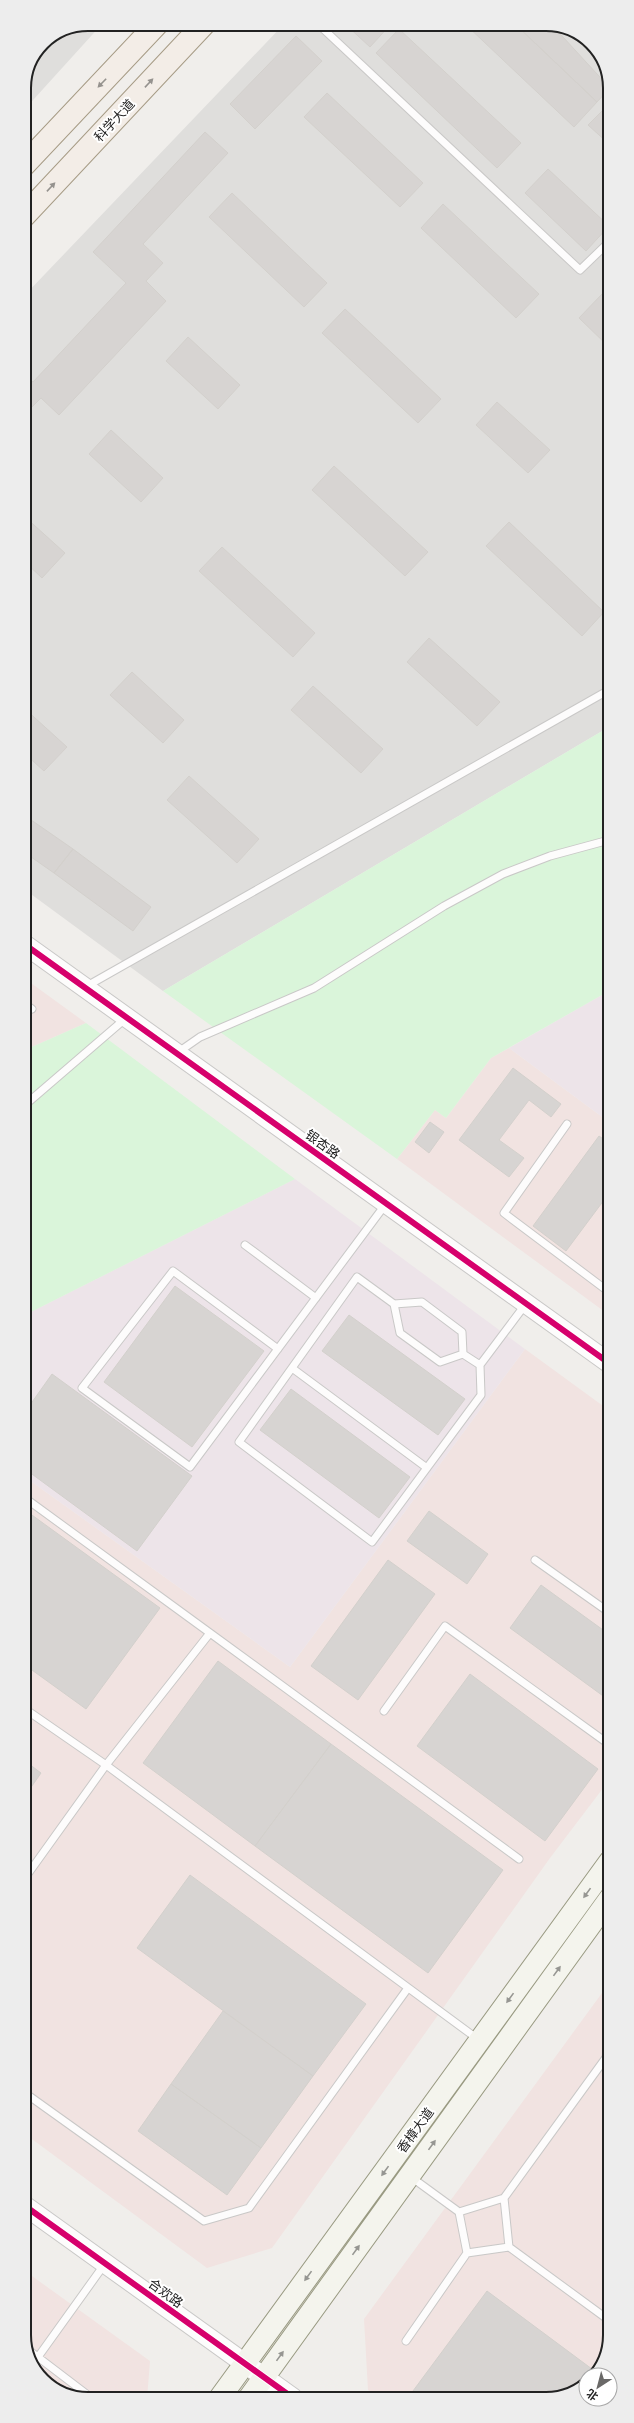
<svg xmlns="http://www.w3.org/2000/svg" width="634" height="2423" font-family="Karla,'Noto Sans SC',sans-serif">
	<style>
		.residential { fill: #dfdedc }
		.commercial { fill: #f1e3e1 }
		.industrial { fill: #ede4e9 }
		.park { fill: #daf5da }
		.building { fill: #d7d4d2; stroke: #d3d0cc }
		.lines { fill: none; stroke-linecap: round; stroke-linejoin: round }
		.service-casing { stroke: #c9c8c7; stroke-width: 9 }
		.tertiary-casing { stroke: #c9c8c7; stroke-width: 21 }
		.secondary-casing { stroke: #999a82; stroke-width: 23 }
		.primary-casing { stroke: #a79c86; stroke-width: 24 }
		.service { stroke: #fdfcfc; stroke-width: 7 }
		.tertiary { stroke: #fdfcfc; stroke-width: 19 }
		.secondary { stroke: #f4f4ed; stroke-width: 21 }
		.primary { stroke: #f3ede7; stroke-width: 22 }
		.cycleway-casing { stroke: #fff; stroke-width: 8 }
		.cycleway { stroke: #d6006c; stroke-width: 6 }
		.oneway { fill: #95928e }
		.oneway2 { fill: #969692 }
		.labels { text-anchor: middle; stroke-width: 4; stroke-linejoin: round; paint-order: stroke }
		.street-label { font-size: 13px; fill: #222; stroke: #fff }
		.rim { fill: none; stroke: #222; stroke-width: 2 }
	</style>
	<rect width="100%" height="100%" fill="#f0eeeb"/>
	<!-- residential -->
	<path class="residential" d="M88,24H102L24,110V88L43,43Z
		M284,24L554,25L588,40L609,76V727L163,991L24,889V296Z"/>
	<!-- commercial -->
	<path class="commercial" d="M24,978L86,1023L25,1050Z
		M509,1048L609,1122V1315L397,1159L435,1110L446,1118L491,1058Z
		M525,1349L610,1411V1779L550,1858L272,2248L207,2268L25,2134V1477L290,1667Z
		M610,1982V2335L595,2375H586L558,2398H379L368,2390L364,2319Z
		M25,2271L150,2361L147,2399H84L46,2383L25,2347Z"/>
	<!-- industrial -->
	<path class="industrial" d="M609,991V1122L509,1048Z
		M295,1179L525,1349L290,1667L25,1477V1315Z"/>
	<!-- park -->
	<path class="park" d="M609,727V991L491,1058L446,1118L435,1110L397,1159L163,991Z
		M86,1023L295,1179L25,1315V1050Z"/>
	<!-- building -->
	<path class="building" d="M345,24H391L370,47Z
		M465,24H515L597,102L574,127Z
		M515,24L552,25L609,87V89L597,102Z
		M399,29L521,143L497,168L376,53Z
		M296,36L322,61L255,129L230,104Z
		M327,93L423,183L400,207L304,117Z
		M609,104V144L588,125Z
		M205,132L228,153L143,244L163,263L146,281L166,301L59,415L41,398L24,415V374L33,382L126,283L93,252Z
		M548,169L609,226L586,251L525,193Z
		M232,193L327,283L304,307L209,217Z
		M443,204L539,294L516,318L421,228Z
		M602,294L609,301V347L579,318Z
		M345,309L441,399L418,423L322,333Z
		M188,337L240,385L218,409L166,361Z
		M497,402L550,450L528,473L476,425Z
		M111,430L163,478L141,502L89,454Z
		M334,466L428,552L405,576L312,490Z
		M24,516L65,553L42,578L24,561Z
		M509,522L604,612L582,636L486,546Z
		M222,547L315,633L293,657L199,571Z
		M429,638L500,702L477,726L407,662Z
		M132,672L184,720L163,743L110,695Z
		M313,686L383,749L361,773L291,710Z
		M24,708L67,747L44,771L24,753Z
		M189,776L259,839L237,863L167,800Z
		M24,815L73,849L54,873L24,852Z
		M73,849L151,907L133,931L54,873Z
		M513,1068L561,1104L551,1117L529,1100L499,1140L524,1158L509,1177L459,1140Z
		M430,1122L444,1132L429,1153L415,1142Z
		M599,1136L609,1143V1198L607,1196L566,1251L533,1226Z
		M175,1286L264,1351L192,1447L104,1382Z
		M349,1315L465,1399L438,1435L322,1351Z
		M52,1374L192,1476L137,1551L25,1469V1412Z
		M291,1389L410,1477L379,1518L260,1430Z
		M25,1510L160,1608L86,1709L25,1665Z
		M429,1511L488,1554L467,1584L407,1541Z
		M388,1560L435,1594L358,1700L311,1666Z
		M541,1585L610,1635V1701L510,1628Z
		M218,1661L331,1744L255,1846L143,1763Z
		M470,1674L598,1769L545,1841L417,1746Z
		M331,1744L503,1870L428,1973L255,1846Z
		M25,1761L41,1773L25,1796Z
		M190,1875L366,2004L313,2076L137,1948Z
		M223,2011L313,2076L261,2148L171,2084Z
		M171,2084L261,2148L227,2195L138,2131Z
		M487,2291L596,2372L595,2375H586V2382L558,2398H414L410,2395Z"/>
	<g class="lines">
		<!-- service casing -->
		<g class="service-casing">
			<path id="service" d="M318,24L580,270L609,242
				M87,986L609,690
				M24,1003L32,1009L24,1012
				M177,1053L200,1037L314,988L444,906L503,874L550,856L609,840
				M25,1105L126,1018
				M567,1124L504,1213L609,1292
				M245,1245L316,1298
				M394,1304L400,1333L440,1362L463,1354
				M278,1349L173,1271L82,1388L190,1467L385,1205
				M480,1365L463,1354L462,1332L422,1302L394,1304L357,1277L239,1442L372,1542L481,1395L480,1365L525,1305
				M292,1368L427,1468
				M25,1498L210,1633L106,1765L25,1709
				M535,1560L610,1613
				M210,1633L519,1859
				M384,1711L445,1626L610,1745
				M25,1878L106,1765L479,2040
				M610,2052L504,2198L509,2247L610,2321
				M25,2093L204,2221L249,2208L408,1988
				M411,2177L459,2212L504,2198
				M459,2212L467,2253L509,2247
				M406,2341L467,2253
				M26,2348L93,2399
				M38,2357L104,2265"/>
		</g>
		<!-- tertiary casing -->
		<g class="tertiary-casing">
			<path id="tertiary" d="M24,944L609,1363
				M25,2206L293,2398"/>
		</g>
		<!-- secondary casing -->
		<g class="secondary-casing">
			<path id="secondary" d="M249,2398L610,1898
				M219,2399L610,1861"/>
		</g>
		<!-- primary casing -->
		<g class="primary-casing">
			<path id="primary" d="M24,165L157,24
				M24,216L204,24"/>
		</g>
		<!-- service -->
		<use href="#service" class="service"/>
		<!-- tertiary -->
		<use href="#tertiary" class="tertiary"/>
		<!-- secondary -->
		<use href="#secondary" class="secondary"/>
		<!-- primary -->
		<use href="#primary" class="primary"/>
		<!-- cycleway casing -->
		<g class="cycleway-casing">
			<path id="cycleway" d="M24,944L609,1363
				M25,2206L293,2398"/>
		</g>
		<!-- cycleway -->
		<use href="#cycleway" class="cycleway"/>
	</g>
	<!-- one-way arrows -->
	<defs><path id="oneway-solid" d="M-6-.8H1V-3.2L6.5 0L1 3.2V.8H-6Z"/></defs>
	<g class="oneway">
		<use href="#oneway-solid" transform="translate(102 83) rotate(134)"/>
		<use href="#oneway-solid" transform="translate(149 83) rotate(-47)"/>
		<use href="#oneway-solid" transform="translate(51 187) rotate(-47)"/>
	</g>
	<g class="oneway2">
		<use href="#oneway-solid" transform="translate(587 1893) rotate(126)"/>
		<use href="#oneway-solid" transform="translate(557 1971) rotate(-54)"/>
		<use href="#oneway-solid" transform="translate(510 1998) rotate(126)"/>
		<use href="#oneway-solid" transform="translate(432 2145) rotate(-54)"/>
		<use href="#oneway-solid" transform="translate(385 2171) rotate(126)"/>
		<use href="#oneway-solid" transform="translate(356 2250) rotate(-54)"/>
		<use href="#oneway-solid" transform="translate(308 2276) rotate(126)"/>
		<use href="#oneway-solid" transform="translate(280 2356) rotate(-54)"/>
	</g>
	<g class="labels">
		<!-- street labels -->
		<g class="street-label">
			<text transform="translate(114 120) rotate(-47)" y="5">科学大道</text>
			<text transform="translate(323 1144) rotate(36)" y="5">银杏路</text>
			<text transform="translate(415 2130) rotate(-54)" y="5">香樟大道</text>
			<text transform="translate(166 2293) rotate(36)" y="5">合欢路</text>
		</g>
	</g>
	<!-- crop -->
	<path d="M0 0H634V2423H0ZM88 31H546A57 57 0 0 1 603 88V2335A57 57 0 0 1 546 2392H88A57 57 0 0 1 31 2335V88A57 57 0 0 1 88 31Z" fill="#ededed" fill-rule="evenodd"/>
	<path class="rim" d="M88 31H546A57 57 0 0 1 603 88V2335A57 57 0 0 1 546 2392H88A57 57 0 0 1 31 2335V88A57 57 0 0 1 88 31Z"/>
	<!-- north arrow -->
	<g transform="translate(598 2387) rotate(216)"><circle r="19" fill="#ffffff" stroke="#a7a7a7"/>
	<path d="M0-3L7 15L0 10L-7 15Z" fill="#6a6968"/>
	<text y="-6" font-size="11" font-weight="bold" text-anchor="middle" fill="#222222">北</text>
	</g>
</svg>
